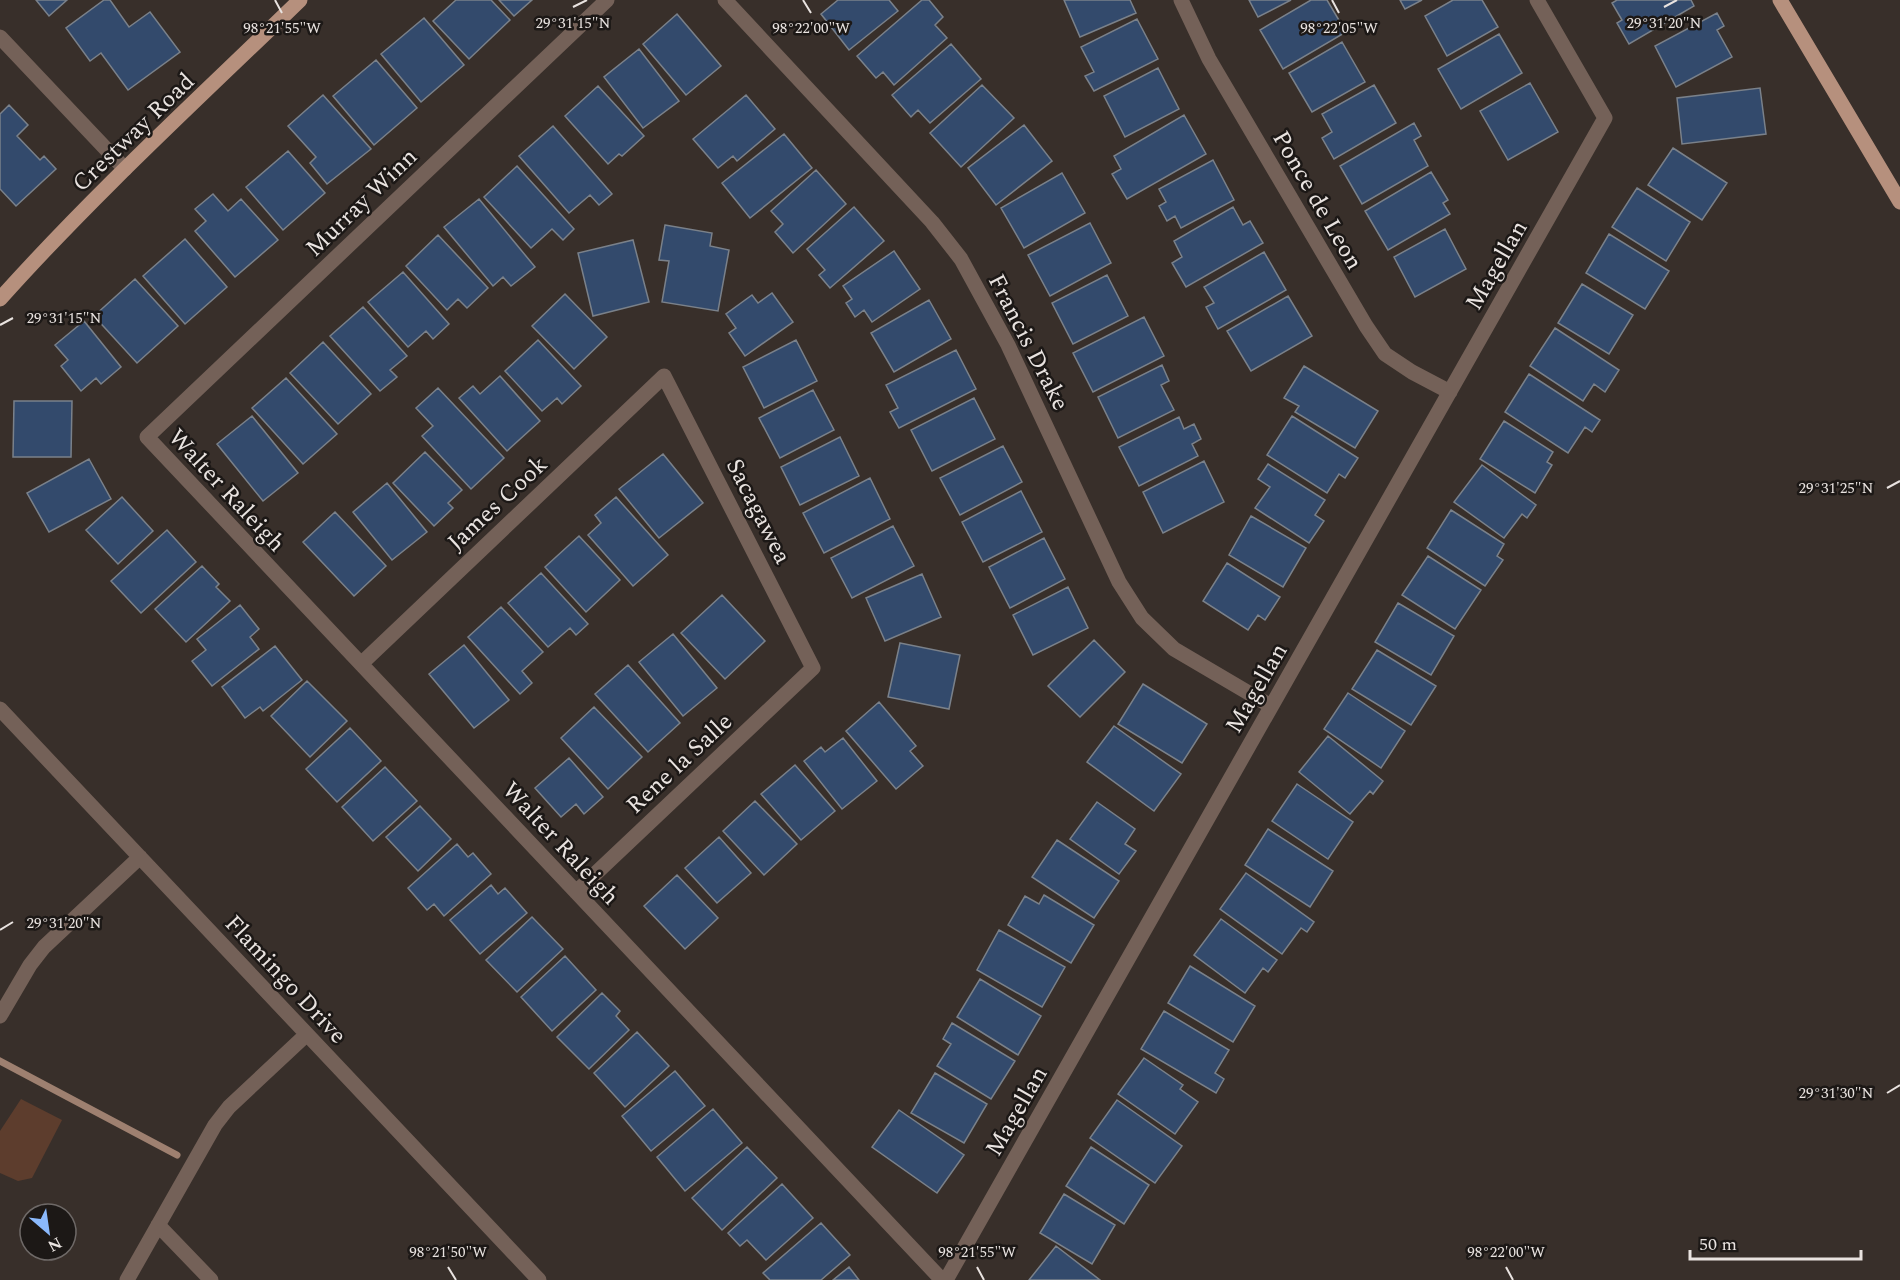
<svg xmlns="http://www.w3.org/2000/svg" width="1900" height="1280" font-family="Spectral,serif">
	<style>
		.green { fill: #5d3d2d }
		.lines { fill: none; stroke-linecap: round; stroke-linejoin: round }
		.stream { stroke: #9e8070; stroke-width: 7 }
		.building { fill: #334a6c; stroke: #7a818a; stroke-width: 1.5 }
		.minor { stroke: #746158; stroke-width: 15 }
		.major { stroke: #b6907d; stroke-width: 15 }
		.ticks { fill: none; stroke: #e9e3e0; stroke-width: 2 }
		.labels { text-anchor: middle; stroke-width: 5; stroke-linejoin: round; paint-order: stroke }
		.street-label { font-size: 24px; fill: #e9e3e0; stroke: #1c1816 }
		.ticks-label { font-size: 15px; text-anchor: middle; fill: #e9e3e0; stroke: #1c1816; stroke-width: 5; stroke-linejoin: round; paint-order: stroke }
	</style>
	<rect width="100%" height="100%" fill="#382f2a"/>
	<!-- green -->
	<path class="green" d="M21,1099L62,1120L32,1178L18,1181L0,1173V1131Z"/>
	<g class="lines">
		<!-- stream -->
		<path class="stream" d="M0,1061L177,1155"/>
	</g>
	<!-- building -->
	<path class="building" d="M36,0H67L49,16Z
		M104,0H110L129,27L150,12L180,52L128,90L101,53L90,61L66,28Z
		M456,0H491L510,20L469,59L433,21Z
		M499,0H532L514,16Z
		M838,0H889L898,11L849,50L821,14Z
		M922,0H929L943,17L935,25L947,38L894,85L883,72L876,78L857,56Z
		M1064,0H1130L1136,13L1080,37Z
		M1249,0H1291L1258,17Z
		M1311,0H1327L1346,32L1283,69L1260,30Z
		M1400,0H1422L1405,9Z
		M1453,0H1482L1498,27L1447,56L1425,16Z
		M1617,0H1691L1694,6L1629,44L1617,23L1622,20L1612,3Z
		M1717,13L1724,26L1717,30L1732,57L1676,87L1655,46Z
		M677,14L721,66L686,95L643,44Z
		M424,18L464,65L421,102L381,54Z
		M1137,19L1158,59L1094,91L1085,76L1094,72L1081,47Z
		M1499,34L1522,73L1461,109L1438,69Z
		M1342,42L1365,82L1312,112L1289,73Z
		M951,44L981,79L930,123L918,110L911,117L892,95Z
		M639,49L679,101L643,128L604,77Z
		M376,60L417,108L374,145L333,96Z
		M1158,68L1179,109L1125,137L1104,96Z
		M1530,83L1558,132L1508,160L1480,111Z
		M982,85L1014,118L961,167L930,133Z
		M1374,85L1396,123L1334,159L1322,138L1332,132L1322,114Z
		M598,86L644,136L622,156L619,154L608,164L565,116Z
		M1760,88L1766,134L1682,144L1677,98Z
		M323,95L371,149L327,184L310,163L316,157L288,126Z
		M746,95L775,129L737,161L733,156L718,168L693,139Z
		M9,105L28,125L17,136L40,160L44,156L56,169L16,206L0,189V114Z
		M1184,115L1206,154L1127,199L1112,174L1121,169L1114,156Z
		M1414,123L1421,136L1414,140L1428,166L1362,204L1340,166Z
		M1024,125L1052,161L996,205L968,168Z
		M553,126L612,194L599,205L590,195L569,213L519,156Z
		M784,134L812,168L750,218L722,183Z
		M1673,148L1727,183L1702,220L1648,185Z
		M288,151L325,193L283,230L246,187Z
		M1213,160L1234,200L1181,228L1175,216L1167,221L1159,206L1166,202L1159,189Z
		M517,166L574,229L563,240L552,229L531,248L484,197Z
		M816,170L846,204L793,253L775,232L783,224L771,211Z
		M1431,172L1448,200L1443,203L1450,214L1388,250L1365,211Z
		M1062,173L1085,213L1024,248L1001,208Z
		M1637,188L1690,222L1666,261L1612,227Z
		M213,194L228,211L241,199L278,240L235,277L195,231L206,221L195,209Z
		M479,199L535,267L511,286L503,277L493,286L444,227Z
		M854,207L884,241L830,288L819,275L825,270L807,249Z
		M1233,207L1243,225L1250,221L1263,243L1186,287L1172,263L1182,257L1174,241Z
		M1090,223L1111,263L1050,296L1028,255Z
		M665,225L712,233L710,246L729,250L718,311L662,302L669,261L659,260Z
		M1445,229L1466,269L1415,297L1394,257Z
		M1609,234L1669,271L1645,309L1586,273Z
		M438,235L488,288L467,308L458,299L447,310L406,266Z
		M185,239L227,287L185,324L143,276Z
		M633,240L649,302L593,316L578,253Z
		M894,251L920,289L872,322L864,310L855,317L846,303L852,299L843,286Z
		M1264,252L1286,290L1218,329L1206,307L1214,303L1204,287Z
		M403,272L449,324L433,339L426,331L408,347L368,302Z
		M1107,275L1128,316L1073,344L1052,303Z
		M135,279L178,326L137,363L94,316Z
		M1582,284L1633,315L1609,354L1558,323Z
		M772,293L793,322L745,356L729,333L736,328L726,314L752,295L758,303Z
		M565,294L607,337L574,369L532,326Z
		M1288,296L1312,336L1251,371L1227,331Z
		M929,300L951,339L894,372L871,333Z
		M363,307L407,356L390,370L397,377L380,391L330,336Z
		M1144,317L1164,356L1093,392L1073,353Z
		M84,321L121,367L101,384L96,378L81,391L61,366L68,360L55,345Z
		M1555,328L1619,370L1605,392L1594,384L1583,401L1530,366Z
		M538,340L581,386L562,404L557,398L542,411L505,371Z
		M796,340L817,381L764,408L743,367Z
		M323,342L371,394L338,424L290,373Z
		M956,350L976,389L899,428L890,412L898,408L886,385Z
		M1162,365L1169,381L1161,385L1174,410L1118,438L1098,397Z
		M1304,366L1378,411L1355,448L1295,412L1299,406L1284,398Z
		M1529,374L1600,420L1592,432L1585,427L1568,453L1505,412Z
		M500,376L540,421L507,451L459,398L473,386L480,394Z
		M286,378L337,434L303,464L252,408Z
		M438,388L504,458L471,489L422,436L433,426L416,408Z
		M813,390L834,430L780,458L759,418Z
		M974,398L995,439L932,471L911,430Z
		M14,401H72L71,457H13Z
		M252,416L298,473L263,501L217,444Z
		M1292,416L1358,458L1345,478L1339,474L1327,493L1267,455Z
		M1179,417L1184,429L1194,424L1201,439L1192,444L1198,456L1139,486L1119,447Z
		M1504,421L1553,452L1547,462L1552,465L1535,493L1480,459Z
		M840,437L859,476L800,505L781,467Z
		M1003,446L1022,482L960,515L940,478Z
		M425,452L462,490L448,503L453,508L434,526L393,483Z
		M663,454L703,503L659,538L619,489Z
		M89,459L111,499L49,532L27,493Z
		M1204,461L1224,502L1163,533L1143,492Z
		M1268,464L1325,500L1315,515L1324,521L1309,543L1255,508L1270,487L1258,479Z
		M1482,465L1536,505L1527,518L1522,514L1504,538L1454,502Z
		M870,478L890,519L824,553L803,513Z
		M387,483L427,532L392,560L353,512Z
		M1021,491L1042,532L983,562L962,522Z
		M122,497L153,531L118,564L86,530Z
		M616,497L668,555L633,586L588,535L601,523L595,515Z
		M1451,510L1504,544L1497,556L1503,560L1485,586L1427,548Z
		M335,512L386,566L354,596L303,542Z
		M1251,516L1306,548L1283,587L1229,555Z
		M893,526L914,566L852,598L831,558Z
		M167,530L196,562L141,613L111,581Z
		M579,536L620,580L586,612L545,567Z
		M1044,538L1065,579L1010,608L989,567Z
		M1428,556L1481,590L1455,629L1402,595Z
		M1227,563L1280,597L1265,620L1258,615L1248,630L1203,601Z
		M202,566L219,584L216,587L230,601L186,642L155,609Z
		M541,573L588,624L576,635L570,628L548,647L508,603Z
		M922,574L941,617L885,641L866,598Z
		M1068,587L1088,628L1033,655L1013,615Z
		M722,595L765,641L725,679L681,633Z
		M1398,603L1454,636L1431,675L1375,642Z
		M240,605L259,629L250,637L259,649L212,686L192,661L206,650L197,639Z
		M501,607L543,652L522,671L532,683L520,694L468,637Z
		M673,634L717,688L683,716L639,662Z
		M1094,640L1125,672L1080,717L1048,686Z
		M900,643L960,655L949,709L888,697Z
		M464,645L509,700L474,728L429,674Z
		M275,646L302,680L263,711L260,707L245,718L222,687Z
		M1377,650L1436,686L1411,725L1352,689Z
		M628,665L680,723L648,752L595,694Z
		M307,681L347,721L310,757L271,716Z
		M1143,684L1207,724L1182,763L1118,724Z
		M1348,693L1405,731L1381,768L1324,729Z
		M879,702L916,746L910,751L923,766L896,789L846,731Z
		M594,707L642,757L608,789L561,738Z
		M1114,726L1181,774L1154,811L1087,762Z
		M350,728L381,761L337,802L306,769Z
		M1328,736L1383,781L1373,794L1370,791L1350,814L1299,772Z
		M843,738L877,781L842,809L804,761L821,747L825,752Z
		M569,758L603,797L584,814L576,804L561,817L535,788Z
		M795,765L835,811L801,840L761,794Z
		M385,767L417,801L373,841L342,807Z
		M1297,784L1353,822L1328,859L1272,821Z
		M755,801L797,844L764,875L723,831Z
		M1097,802L1135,829L1125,844L1136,851L1119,874L1070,839Z
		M420,806L451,839L418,871L386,837Z
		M1268,829L1333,871L1310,907L1245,865Z
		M719,837L751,873L717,903L685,868Z
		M1057,840L1119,881L1094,918L1032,877Z
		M457,844L468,857L473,853L491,874L444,916L434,904L427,910L408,888Z
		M1246,873L1314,922L1307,932L1301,928L1282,954L1220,909Z
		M677,875L718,918L685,949L644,906Z
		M491,885L498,894L505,888L527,913L480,954L450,920Z
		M1044,895L1094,925L1071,963L1008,925L1025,896L1039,904Z
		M532,917L563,949L517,992L486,960Z
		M1221,919L1277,960L1268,972L1263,968L1245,993L1194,955Z
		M999,930L1065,967L1042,1007L977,970Z
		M565,956L596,990L552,1031L521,997Z
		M1190,966L1255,1006L1233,1042L1168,1003Z
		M980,979L1041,1016L1018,1055L957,1017Z
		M602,993L620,1011L616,1016L629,1030L589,1069L557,1037Z
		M1164,1011L1229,1050L1215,1073L1224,1079L1216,1093L1141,1049Z
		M952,1023L1015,1061L991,1099L937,1066L951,1044L943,1039Z
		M637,1032L669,1066L625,1107L594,1073Z
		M1144,1058L1183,1085L1180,1089L1198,1102L1175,1134L1118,1094Z
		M675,1071L705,1106L651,1151L622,1116Z
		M935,1073L987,1104L964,1143L911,1113Z
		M1117,1100L1182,1146L1155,1183L1090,1138Z
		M713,1109L742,1143L685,1191L657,1157Z
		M899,1110L964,1155L937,1193L872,1147Z
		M747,1147L777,1178L722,1230L692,1198Z
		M1091,1147L1149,1185L1124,1224L1066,1186Z
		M782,1184L813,1218L766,1260L747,1240L740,1246L728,1233Z
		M1064,1194L1115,1225L1092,1264L1040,1233Z
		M821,1223L850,1255L821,1280H770L763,1273Z
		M1056,1246L1100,1280H1029Z
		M849,1267L859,1280H833Z"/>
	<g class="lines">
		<!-- minor -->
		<path class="minor" d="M607,0L147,437L942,1280
			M725,0L932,222L961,259L1008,345L1119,582L1142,618L1174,649L1271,706
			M1181,0L1209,59L1366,326L1385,354L1412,372L1450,392
			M0,37L125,169
			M361,664L664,376L813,668L576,892
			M0,709L539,1280
			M0,1016L30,965L44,947L140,857
			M158,1225L211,1280
			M127,1280L215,1125L229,1107L307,1034
			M946,1280L1605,118L1537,0"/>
		<!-- major -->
		<path class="major" d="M1780,0L1900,202
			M0,299C94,194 199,98 300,0"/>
	</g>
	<!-- ticks -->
	<path class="ticks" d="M275,0L282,13M803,0L811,13M1332,0L1339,13M573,7L587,0M1664,7L1677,0M0,325L13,318M1887,488L1900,481M0,930L13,922M1887,1093L1900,1085M448,1267L456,1280M977,1267L984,1280M1506,1267L1513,1280"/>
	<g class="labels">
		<!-- street labels -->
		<g class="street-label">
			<text transform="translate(133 132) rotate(-44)" y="8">Crestway Road</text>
			<text transform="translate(1318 200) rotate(60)" y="8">Ponce de Leon</text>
			<text transform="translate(361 202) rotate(-44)" y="8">Murray Winn</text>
			<text transform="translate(1496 265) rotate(-60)" y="8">Magellan</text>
			<text transform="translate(1029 342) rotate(63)" y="8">Francis Drake</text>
			<text transform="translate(227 490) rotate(47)" y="8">Walter Raleigh</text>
			<text transform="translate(497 503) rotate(-43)" y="8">James Cook</text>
			<text transform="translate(759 511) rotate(63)" y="8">Sacagawea</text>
			<text transform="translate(1256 688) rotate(-60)" y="8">Magellan</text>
			<text transform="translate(679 763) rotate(-43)" y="8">Rene la Salle</text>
			<text transform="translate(561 843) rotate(47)" y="8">Walter Raleigh</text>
			<text transform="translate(286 979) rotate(47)" y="8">Flamingo Drive</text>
			<text transform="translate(1016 1111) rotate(-60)" y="8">Magellan</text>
		</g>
	</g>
	<g class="ticks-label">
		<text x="573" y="28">29°31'15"N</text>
		<text x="1664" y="28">29°31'20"N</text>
		<text x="282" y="33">98°21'55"W</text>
		<text x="811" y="33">98°22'00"W</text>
		<text x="1339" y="33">98°22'05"W</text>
		<text x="64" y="323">29°31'15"N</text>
		<text x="1836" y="493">29°31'25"N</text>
		<text x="64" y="928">29°31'20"N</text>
		<text x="1836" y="1098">29°31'30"N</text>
		<text x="448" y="1257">98°21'50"W</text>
		<text x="977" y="1257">98°21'55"W</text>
		<text x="1506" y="1257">98°22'00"W</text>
	</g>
	<!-- north arrow -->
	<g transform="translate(48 1232) rotate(151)"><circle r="28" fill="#1c1816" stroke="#6e6967" stroke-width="1.5"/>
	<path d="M0-4.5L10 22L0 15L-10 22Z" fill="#8bb9fc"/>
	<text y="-9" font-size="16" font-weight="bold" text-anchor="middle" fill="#e9e3e0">N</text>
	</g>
	<!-- scale -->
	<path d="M1690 1250v9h171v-9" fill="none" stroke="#e9e3e0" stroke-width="3"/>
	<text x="1699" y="1250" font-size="18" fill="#e9e3e0" stroke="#1c1816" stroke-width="4.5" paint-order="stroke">50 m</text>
</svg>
